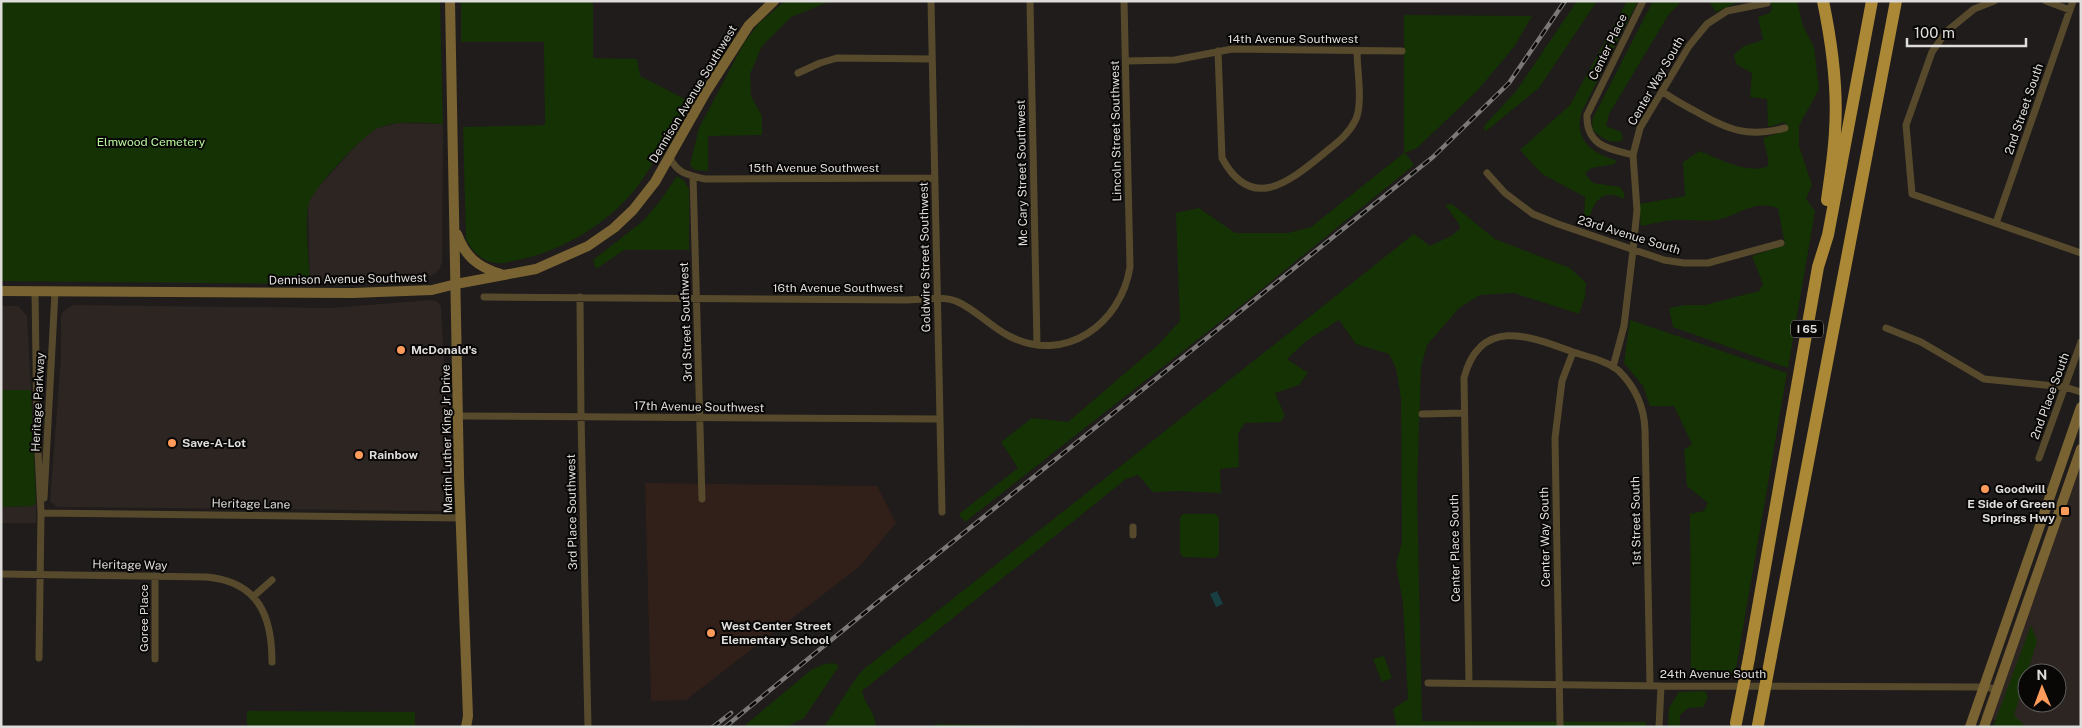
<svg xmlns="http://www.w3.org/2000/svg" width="2082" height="728" font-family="'Public Sans',sans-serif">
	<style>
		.built { fill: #2d2521; fill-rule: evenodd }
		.education { fill: #311f19 }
		.green { fill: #153205 }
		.water { fill: #193f42 }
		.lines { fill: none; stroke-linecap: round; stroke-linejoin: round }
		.minor { stroke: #574a2c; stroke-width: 7 }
		.secondary { stroke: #796332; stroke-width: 10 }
		.motorway { stroke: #aa8836; stroke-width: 12 }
		.rail-casing { stroke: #7b7877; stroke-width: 4.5 }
		.rail { stroke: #080706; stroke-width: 2.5; stroke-dasharray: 8; stroke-linecap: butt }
		.motorway-bridge { stroke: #aa8836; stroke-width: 12 }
		.poi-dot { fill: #ff9b5a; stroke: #080706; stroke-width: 2 }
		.labels { text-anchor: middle; stroke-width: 4; stroke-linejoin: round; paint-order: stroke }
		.shield { fill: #080706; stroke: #9e9d9c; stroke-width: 1 }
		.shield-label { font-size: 11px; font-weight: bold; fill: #dfdddc }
		.street-label { font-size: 12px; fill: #dfdddc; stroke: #080706 }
		.park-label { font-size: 12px; fill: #b6f69a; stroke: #080706 }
		.poi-label { font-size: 12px; font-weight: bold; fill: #dfdddc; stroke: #080706; text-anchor: start }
	</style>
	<rect width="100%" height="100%" fill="#1f1c1b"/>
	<!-- built -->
	<path class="built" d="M398,123L443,124L442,261L440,268L436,273L430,276L310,284L308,205L313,193L363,138L377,128Z
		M431,300L438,302L441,307L451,506L444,511L58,507L50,502L61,358V318L63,312L68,308L73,305L331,308Z
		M1,306H18L27,316L31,390H1Z
		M2081,434V727H2026L1981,717ZM2027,673H2057V703H2027Z
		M36,503V523H1V507L32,506Z"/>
	<!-- education -->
	<path class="education" d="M645,483L877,486L896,523L859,567L686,700L651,701Z"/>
	<!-- green -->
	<path class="green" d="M1,1H440L443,124C422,123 398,120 378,128C364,134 309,192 308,207C305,231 309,259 310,284L1,281Z
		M461,1H593V58L637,59L640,76L689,101C673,128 653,168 633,192C603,227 558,253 513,261C508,262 502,264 498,263C483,263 472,251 466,239L463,127L545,125L544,42H461Z
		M785,1H844L826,3L791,17L762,46L750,74L751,96L762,116V135L708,136V171L695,170L690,165L699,128L744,43L759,23Z
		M1577,1H1597L1539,88L1485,132L1484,126L1517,90Z
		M1627,1H1638L1582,111C1573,139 1591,153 1616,160L1615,164L1591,168L1585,174L1593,183L1620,187L1625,194L1623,199C1603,187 1593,202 1589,220L1584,219L1585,197L1542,174L1520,150L1570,105Z
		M1653,1H1682L1669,14L1609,114L1606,126L1621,132L1623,140C1611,145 1603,139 1593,130L1592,120Z
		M1709,1H1745L1736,3L1716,12Z
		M1770,1H1797L1803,26L1814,47L1819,89L1799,126V146L1812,185L1806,199L1815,211L1788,368L1673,327L1669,308L1685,305H1705L1759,291L1763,284L1752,256L1785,245L1778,208C1750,199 1739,217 1715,220C1702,222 1689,219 1676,220C1665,220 1652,224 1641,226L1639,204L1685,196L1683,162L1700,151C1719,159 1749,175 1768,166V158L1763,138L1786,131L1785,122L1768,127L1767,99L1750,97L1752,73L1736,64L1734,55L1744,46L1763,40L1758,17L1770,13L1772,7Z
		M1404,15L1532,16L1514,47L1477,91L1417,148L1405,153L1414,165L1248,300L965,522L959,514L1018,468L1001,442L1032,418L1068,422L1159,344L1180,321L1176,213L1199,208L1235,233H1288L1311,227L1404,153Z
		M677,176L684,181L689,189V250H624L596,269L593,260L643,221L660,201Z
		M1452,204L1495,239L1570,268L1586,283L1585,297L1579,314L1514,293L1480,295L1459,308L1427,345L1421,367L1417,489L1422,721L1646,722V727H1397L1393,709L1408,699L1403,603L1396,565L1402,541L1401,398L1396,368L1389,354L1356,344L1339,320L1306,341L1287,359L1308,373L1299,385L1275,393L1285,416L1280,422L1245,423L1238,433L1239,467L1220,469L1221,493L1178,491L1153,492L1138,475L1126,479L862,691C865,706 876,712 876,727H824L856,678L864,669L1414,234L1430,246L1451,236L1460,229L1459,224L1445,205Z
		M1630,320L1787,373L1735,674L1691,675L1690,514L1704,511L1708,503L1687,486L1684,450L1692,444L1674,406H1650L1643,386L1624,363Z
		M1,390H31L36,503L32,506L1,507Z
		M1183,514H1216L1219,518V554L1215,558L1183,557L1180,553V517Z
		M2031,625L2037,641L2014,715L2026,727H1993Z
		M1384,656L1392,678L1382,682L1373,659Z
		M833,663L839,666L804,718L786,727H743L811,670L824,664Z
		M1705,691L1708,697L1703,707L1688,708L1680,715V727H1668L1669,708L1679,692Z
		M247,711L415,712V727H247Z
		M935,724L1045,726V727H935Z"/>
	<!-- water -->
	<path class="water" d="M1217,591L1223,604L1216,607L1210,594Z"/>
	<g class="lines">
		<!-- minor -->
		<path class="minor" d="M931,1L942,512
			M1030,1L1037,344
			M1994,1L1974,9L1946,32L1932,52L1906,125L1912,194L2081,253
			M2046,1L2070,10
			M1218,51L1222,158C1251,212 1288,183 1322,155C1335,144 1348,136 1356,119C1363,102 1357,70 1357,51
			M1126,61L1175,60L1232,49L1402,51
			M798,73L820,63L837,58L932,59
			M1662,91C1672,99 1684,105 1695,111C1728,130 1748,138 1785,128
			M1633,155C1609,149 1586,146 1587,115L1643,1
			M670,158C678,174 688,175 705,179L935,178
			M1487,173L1505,193L1533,214L1558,224L1664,260L1684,263H1708L1781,243
			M693,176L702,499
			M1996,223L2073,1
			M35,291L37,431L41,513L39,658
			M484,297L905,300C921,300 943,295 958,302C976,310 991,327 1009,336C1065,365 1121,324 1130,267L1124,1
			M580,297L581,417L588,727
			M1886,328L1921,342L1984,379L2065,387L2081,392
			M1613,367L1624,326L1633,250L1637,210L1633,155L1640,128L1689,46L1707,24L1727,11L1767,3
			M1422,414L1464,413
			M458,416L940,419
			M2039,458L2081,342
			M44,498L55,292
			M41,513L461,518
			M1133,527V535
			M1,574L207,577C258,582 272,615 272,662
			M254,596L272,580
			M155,659V576
			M1428,683L1661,686L1983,687L1997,689
			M1469,683L1464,378C1480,316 1530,336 1573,352C1588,357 1608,361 1619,371C1635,387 1644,407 1645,429L1650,685
			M1560,725L1555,438L1562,381L1573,352
			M1659,727L1661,686"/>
		<!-- secondary -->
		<path class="secondary" d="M450,1L459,476L468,716L466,727
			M457,234C465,256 477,267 501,274
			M1,291L352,293L432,290L456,284L536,269L588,246L614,228L633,210L655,182L706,92L749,25L774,1
			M1970,727L2081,407
			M1984,727L2081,449"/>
		<!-- motorway -->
		<path class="motorway" d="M1823,1C1832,44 1838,88 1835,131C1834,154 1830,177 1827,200
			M1771,656L1896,1
			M1749,658L1818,267L1828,235L1872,1"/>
		<!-- rail casing -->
		<g class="rail-casing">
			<path id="rail" d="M713,727L731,713
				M725,727L885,596L1433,157L1509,83L1565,1"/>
		</g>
		<!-- rail -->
		<use href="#rail" class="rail"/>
		<!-- motorway-bridge -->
		<path class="motorway-bridge" d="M1736,723L1749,658
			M1758,725L1771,656"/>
	</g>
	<!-- markers -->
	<g class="poi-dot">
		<circle cx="401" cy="350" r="5"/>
		<circle cx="172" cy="443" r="5"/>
		<circle cx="359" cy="455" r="5"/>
		<circle cx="1985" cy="489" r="5"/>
		<rect x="2060" y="506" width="10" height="10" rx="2.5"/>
		<circle cx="711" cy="633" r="5"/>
	</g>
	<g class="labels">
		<!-- shield labels -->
		<rect class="shield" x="1791" y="320.5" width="32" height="17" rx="4"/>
		<g class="shield-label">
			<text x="1807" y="333">I 65</text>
		</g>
		<!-- street labels -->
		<g class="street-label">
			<text x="1293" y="43">14th Avenue Southwest</text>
			<text transform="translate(1608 47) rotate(-64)" y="4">Center Place</text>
			<text transform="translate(1656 81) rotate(-60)" y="4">Center Way South</text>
			<text transform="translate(693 94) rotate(-59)" y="4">Dennison Avenue Southwest</text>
			<text transform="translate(2024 109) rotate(-71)" y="4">2nd Street South</text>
			<text transform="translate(1116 131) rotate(-91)" y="4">Lincoln Street Southwest</text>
			<text x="814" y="172">15th Avenue Southwest</text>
			<text transform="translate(1022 173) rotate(-91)" y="4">Mc Cary Street Southwest</text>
			<text transform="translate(1629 235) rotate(17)" y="4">23rd Avenue South</text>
			<text transform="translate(925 257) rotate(-91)" y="4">Goldwire Street Southwest</text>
			<text transform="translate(348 279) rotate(-1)" y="4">Dennison Avenue Southwest</text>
			<text x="838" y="292">16th Avenue Southwest</text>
			<text transform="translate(686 322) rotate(-92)" y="4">3rd Street Southwest</text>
			<text transform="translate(2050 396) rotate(-70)" y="4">2nd Place South</text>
			<text transform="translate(38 402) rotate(-87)" y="4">Heritage Parkway</text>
			<text transform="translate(699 407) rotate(1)" y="4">17th Avenue Southwest</text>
			<text transform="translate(447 439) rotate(-91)" y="4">Martin Luther King Jr Drive</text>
			<text transform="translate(251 504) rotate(1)" y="4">Heritage Lane</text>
			<text transform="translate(572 512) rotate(-91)" y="4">3rd Place Southwest</text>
			<text transform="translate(1636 521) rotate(-91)" y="4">1st Street South</text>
			<text transform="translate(1545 537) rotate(-91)" y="4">Center Way South</text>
			<text transform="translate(1455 548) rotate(-91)" y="4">Center Place South</text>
			<text transform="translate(130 565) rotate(1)" y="4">Heritage Way</text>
			<text transform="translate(144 618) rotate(-90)" y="4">Goree Place</text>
			<text x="1713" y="678">24th Avenue South</text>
		</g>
		<!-- park labels -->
		<g class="park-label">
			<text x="151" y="146">Elmwood Cemetery</text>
		</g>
		<!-- poi labels -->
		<g class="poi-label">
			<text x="411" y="354">McDonald's</text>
			<text x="182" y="447">Save-A-Lot</text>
			<text x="369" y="459">Rainbow</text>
			<text x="1995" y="493">Goodwill</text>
			<text x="2055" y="508" text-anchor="end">E Side of Green<tspan x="2055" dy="14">Springs Hwy</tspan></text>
			<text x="721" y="630">West Center Street<tspan x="721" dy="14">Elementary School</tspan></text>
		</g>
	</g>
	<!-- border -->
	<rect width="2082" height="728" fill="none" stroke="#dfdddc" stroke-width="5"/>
	<!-- north arrow -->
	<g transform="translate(2042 688) rotate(359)"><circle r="24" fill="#080706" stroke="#5e5d5c"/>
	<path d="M0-4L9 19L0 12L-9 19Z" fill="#ff9b5a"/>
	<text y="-8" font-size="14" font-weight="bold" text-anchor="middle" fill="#dfdddc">N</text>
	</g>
	<!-- scale -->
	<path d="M1907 38v8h119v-8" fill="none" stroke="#dfdddc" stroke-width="2.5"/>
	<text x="1914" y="38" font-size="15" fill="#dfdddc" stroke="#080706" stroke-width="4" paint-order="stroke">100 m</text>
</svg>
